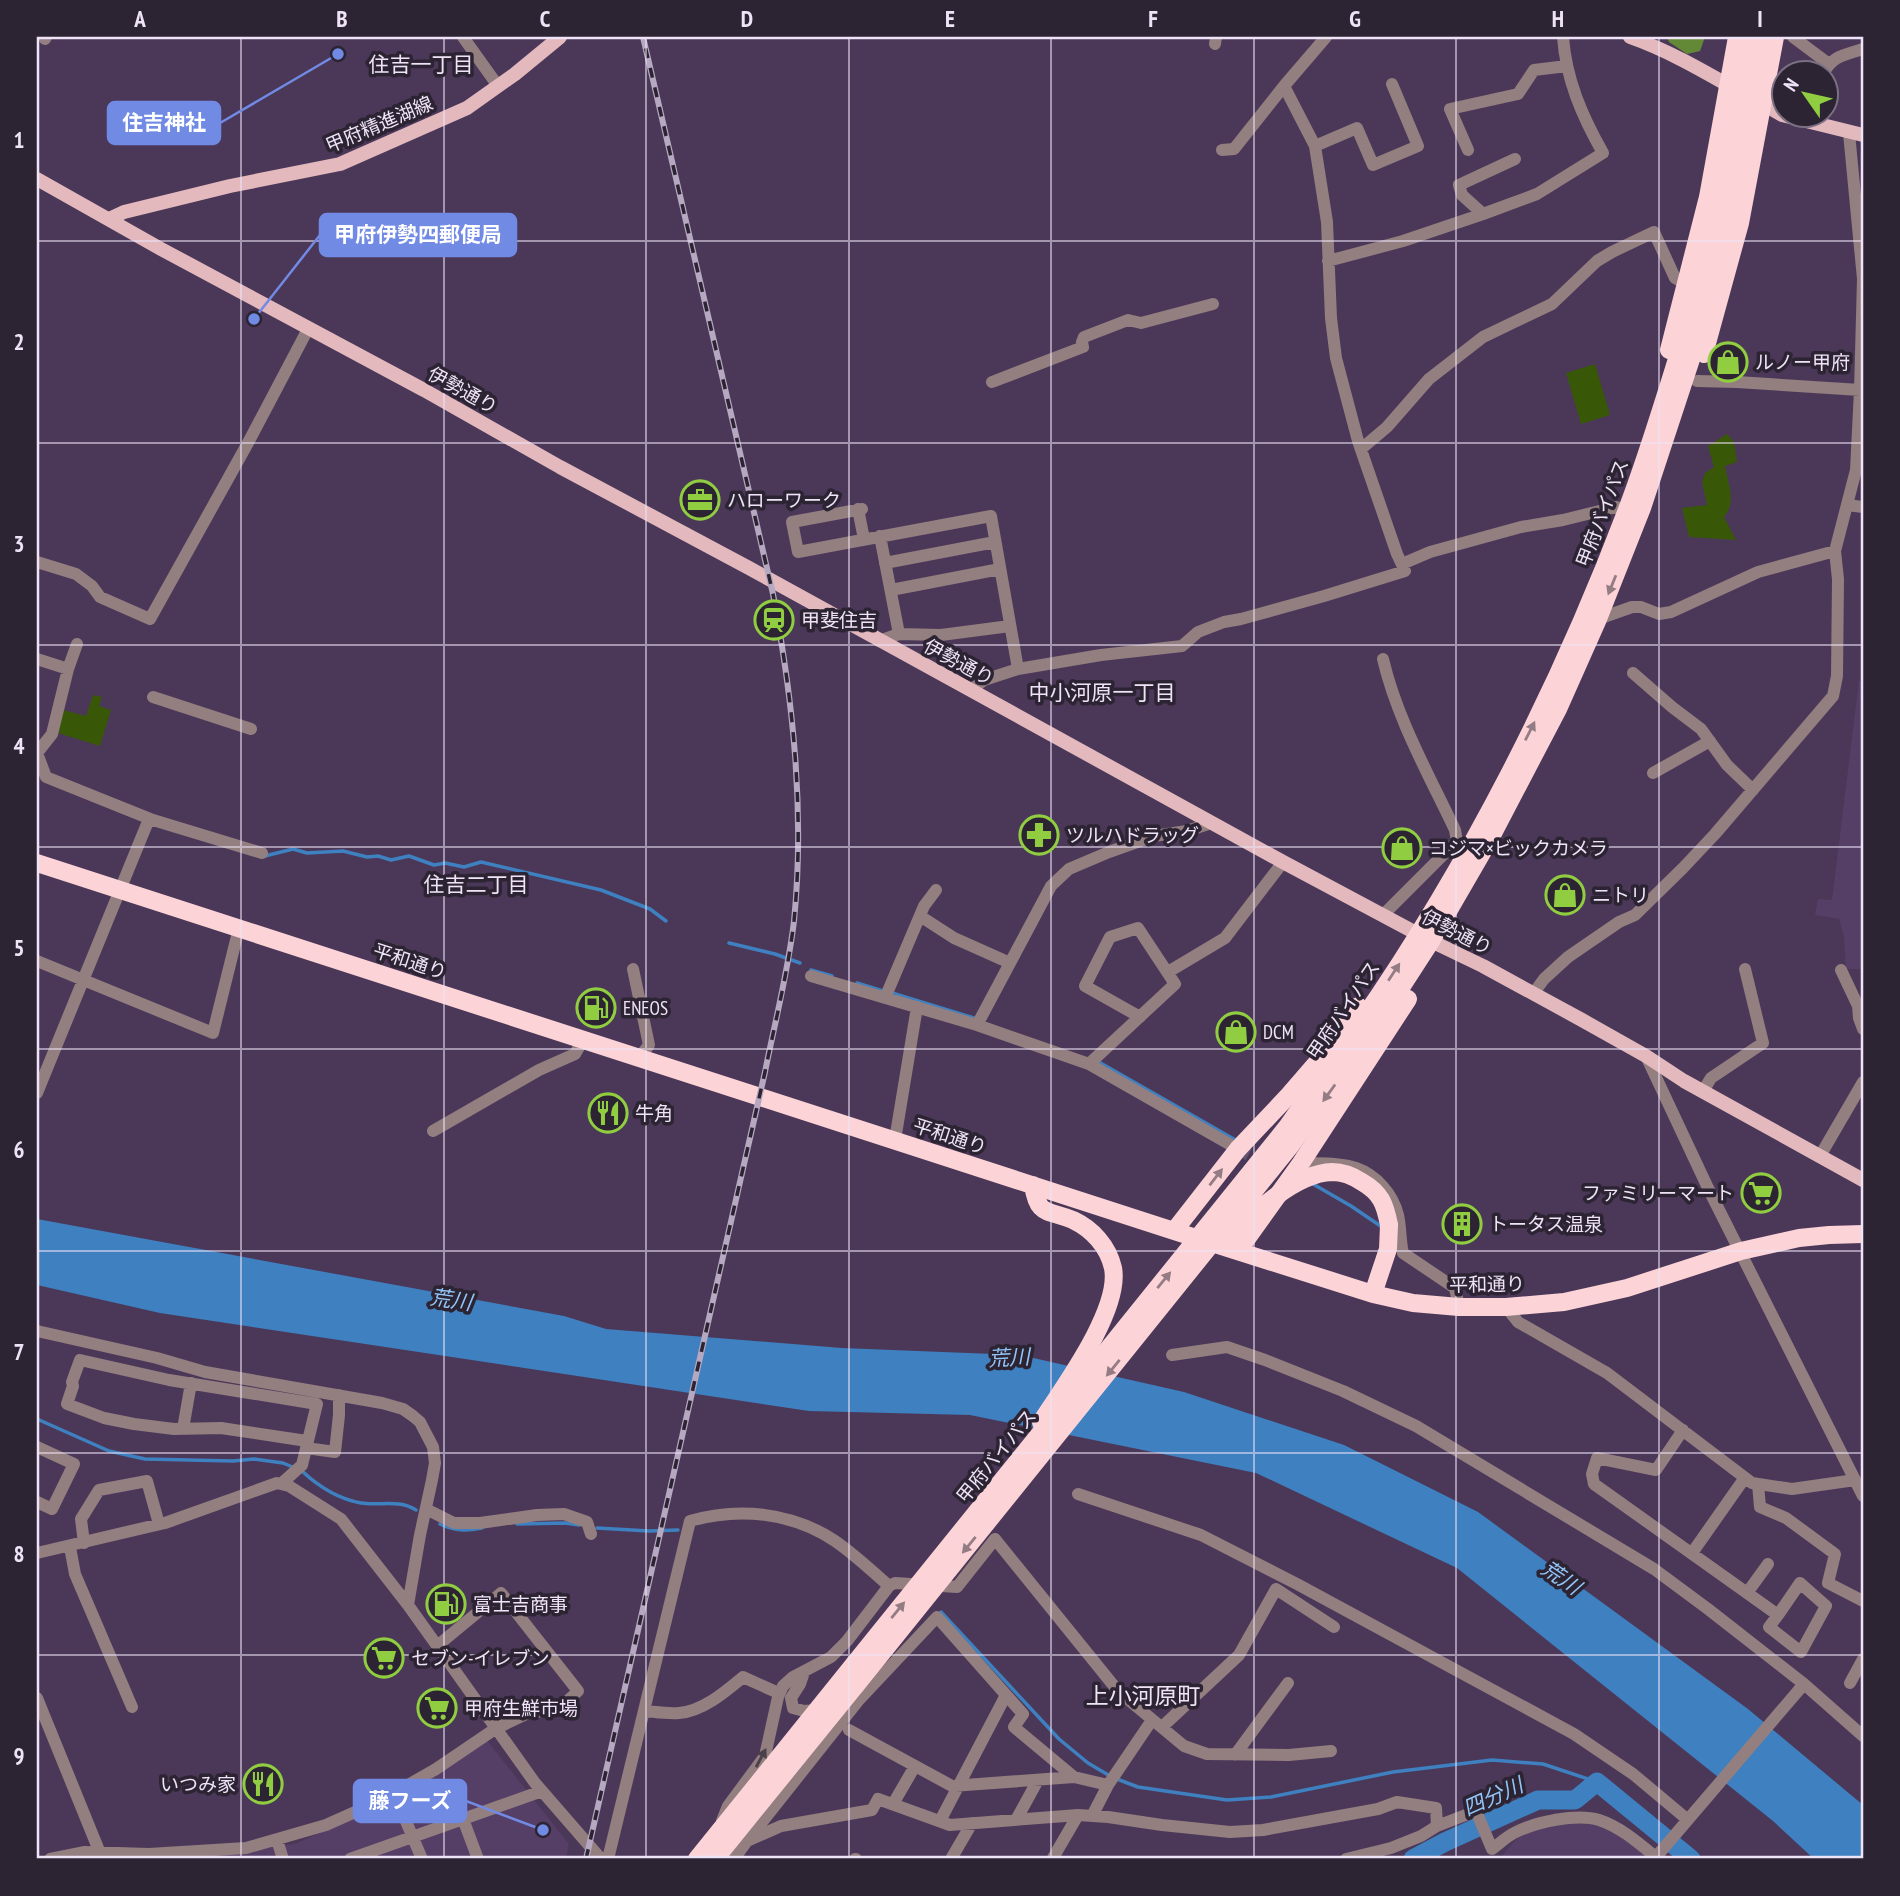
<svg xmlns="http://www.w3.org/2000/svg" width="1900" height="1896" font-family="'PT Sans Narrow','Noto Sans JP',sans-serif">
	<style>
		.built { fill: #553f66 }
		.green { fill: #395807 }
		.forest { fill: #638937 }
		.water { fill: #3e80c0 }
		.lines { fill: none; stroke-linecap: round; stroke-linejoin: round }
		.stream { stroke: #3e80c0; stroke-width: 3.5 }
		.river { stroke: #3e80c0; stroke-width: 19 }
		.minor-tunnel { stroke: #635270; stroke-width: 12; stroke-dasharray: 12 6; stroke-linecap: butt }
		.minor { stroke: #937e80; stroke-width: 12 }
		.major { stroke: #e3b9be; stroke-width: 14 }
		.highway { stroke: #fcd3d7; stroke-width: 18 }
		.rail-casing { stroke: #b5a8c0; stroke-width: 6 }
		.rail { stroke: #2c2433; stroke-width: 3.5; stroke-dasharray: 10; stroke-linecap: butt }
		.highway-bridge { stroke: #fcd3d7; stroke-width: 18 }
		.oneway { fill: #947c85 }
		.oneway2 { fill: #4b3f4a }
		.grid { fill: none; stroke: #eee3f7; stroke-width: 2; stroke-opacity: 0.55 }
		.labels { text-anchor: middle; stroke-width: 7; stroke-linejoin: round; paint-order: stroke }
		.street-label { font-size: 19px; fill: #eee3f7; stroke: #2c2433 }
		.poi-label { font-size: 19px; fill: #eee3f7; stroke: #2c2433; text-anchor: start }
		.neighbourhood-label { font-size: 21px; fill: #eee3f7; stroke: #2c2433 }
		.water-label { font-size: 21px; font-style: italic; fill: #93c5f8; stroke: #2c2433 }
		.quarter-label { font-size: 23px; fill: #eee3f7; stroke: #2c2433 }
		.leader { fill: none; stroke: #718ae4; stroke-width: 2.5 }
		.callout-dot { fill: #718ae4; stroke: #2c2433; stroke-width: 2.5 }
		.callout { fill: #718ae4; stroke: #718ae4; stroke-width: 2.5 }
		.callout-label { font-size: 21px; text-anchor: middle; font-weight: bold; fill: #fff }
		.neatline { fill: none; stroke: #eee3f7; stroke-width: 2.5 }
		.grid-label { font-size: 23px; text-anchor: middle; font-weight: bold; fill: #eee3f7 }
	</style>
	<rect width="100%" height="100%" fill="#4b3858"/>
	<!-- built -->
	<path class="built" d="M1859,681H1863V969H1846L1844,936L1839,919L1815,915L1818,899L1832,900Z
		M485,1738L569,1844L566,1859H130L164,1858L295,1844L389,1802Z
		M1589,1822L1614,1833L1652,1859H1499L1521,1834L1572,1823Z"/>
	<!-- green -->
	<path class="green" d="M1595,364L1610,415L1581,424L1566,373Z
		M1727,434L1734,442L1737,462L1725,466C1728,484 1737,502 1724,517L1736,540L1689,537L1682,508L1707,505L1702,482L1705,473L1714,467L1708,446Z
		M93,695L102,697L99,706L111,710L100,746L58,733L63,710L86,716Z"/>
	<!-- forest -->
	<path class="forest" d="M1667,37H1705L1700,51L1687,54L1669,42Z"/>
	<!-- water -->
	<path class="water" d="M37,1219L564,1316L606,1329L842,1348L1020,1355L1184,1392L1344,1445L1478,1512L1748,1709L1863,1805V1859H1814L1773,1821L1457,1568L1256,1473L970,1415L809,1411L160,1313L37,1285Z"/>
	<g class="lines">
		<!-- stream -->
		<path class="stream" d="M265,856L293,849L307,853L343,851L367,857L378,856L391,860L409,856L434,865L445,863L464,867L481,862L601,890L650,909L666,921
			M729,943L775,954L800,963
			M811,970L832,976
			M857,983L883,991
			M892,993L977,1019
			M1097,1061L1239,1142
			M1313,1184L1351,1206L1382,1227
			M37,1419L109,1451L145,1459L233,1461L254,1459L283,1463L295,1468
			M302,1471C318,1486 339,1499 361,1503C379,1506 399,1499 416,1510
			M440,1524C454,1531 466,1531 482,1528
			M517,1524L565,1523L579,1525
			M597,1528L649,1531L678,1530
			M941,1612L1059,1739L1088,1763L1110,1776
			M1117,1779L1138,1787L1227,1800L1271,1797L1393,1772L1492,1760L1543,1764L1597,1782"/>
		<!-- river -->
		<path class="river" d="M1413,1859L1445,1842L1538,1800H1575L1597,1782L1691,1859"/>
		<!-- minor-tunnel -->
		<path class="minor-tunnel" d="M1238,1149L1296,1180"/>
		<!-- minor -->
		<path class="minor" d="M463,37L498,86
			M1793,37L1829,64
			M45,39L46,37
			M1215,44L1216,37
			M1823,74C1833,55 1845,55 1863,49
			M1315,146L1357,128L1373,165L1418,146L1392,84
			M1222,150L1234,149L1284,86
			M1468,150L1450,109L1518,94L1534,70L1567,66
			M1483,214L1462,195L1459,185L1515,159
			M1328,261L1403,241L1483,214L1537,194L1603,153C1582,116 1566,79 1563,37
			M1697,381L1737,382L1860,390
			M992,382L1083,347L1082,342L1084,337L1128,320L1141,323L1213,304
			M1361,449L1387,427L1429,379L1483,337L1552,304L1597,261L1612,252L1654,232L1675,278L1686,284
			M1847,505L1863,507
			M858,509L864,539
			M862,509L792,522L798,552L991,516L1018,669
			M880,536L899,634
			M37,562L76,574L92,586L100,597L150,619L249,441L308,329
			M885,563L995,542
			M1402,564L1430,552L1521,527L1563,520L1616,507L1627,510
			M891,590L1000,569
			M1598,619L1632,607H1641L1659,614L1671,612L1758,572L1835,551
			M879,641L899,634L941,635L1010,626
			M77,644L68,669L52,734L37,753L46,777L153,820L262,853
			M37,659L68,669
			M1633,673L1672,707L1701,729L1727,765L1753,790
			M971,690L984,680L1018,669L1101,655L1182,646L1198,632L1224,622L1241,619L1324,596L1405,571L1397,554L1358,441L1336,358L1331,318L1327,222L1315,146L1284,86L1326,37
			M153,697L251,729
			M1653,773L1710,741
			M1383,915L1457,841L1455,830C1429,775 1397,719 1383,659
			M920,916L954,938L1010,963
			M37,961L213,1033L239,928
			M633,969L649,1045L639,1058
			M1841,970L1858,1006L1859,1018L1863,1029
			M1168,972L1225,938L1283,862
			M811,976L977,1025L1089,1064L1238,1149
			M1533,994L1544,979L1568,957L1619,922L1635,915L1683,868L1715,834L1833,696L1837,676L1838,579L1835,551L1856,470L1860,390L1863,279L1849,133
			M885,998L924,906L936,890
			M977,1025L1051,886L1069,869L1109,852L1154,836L1187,831L1211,823
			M1646,1056L1708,1188L1863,1496
			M1089,1064L1175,984L1138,928L1110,937L1085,986L1140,1017
			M1703,1091L1711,1078L1763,1043L1745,969
			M37,1093L149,819
			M433,1131L539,1070L575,1054L583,1040
			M895,1140L917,1007
			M1820,1156L1863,1082
			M1301,1163C1318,1164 1339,1162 1356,1168C1376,1175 1393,1194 1398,1215C1401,1228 1400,1241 1403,1253L1455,1288L1459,1307
			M1506,1307L1518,1322L1607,1373L1752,1483L1792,1489L1855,1480
			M37,1331L157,1358L205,1372L382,1403L403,1409L413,1416L420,1422L433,1447L435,1463L432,1480L420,1535L408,1605L535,1783L601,1859
			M1172,1355L1227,1347L1265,1360L1343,1391L1416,1426L1654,1569L1708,1609L1804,1684L1863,1736
			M183,1429L191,1383
			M1683,1430L1656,1470L1597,1458L1592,1474L1594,1484L1778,1615L1800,1583L1826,1606L1801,1652L1769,1627L1778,1615
			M37,1447L74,1464L52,1509L37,1502
			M306,1448L335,1452L339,1415V1395
			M281,1484L302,1465L317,1404L169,1380L80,1360L72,1382L73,1386L67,1404L104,1418L134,1424L174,1429L221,1428L307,1441
			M1758,1484L1760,1507L1786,1518L1835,1554L1828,1583L1863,1601
			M1078,1494L1201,1535L1297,1584L1574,1734L1633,1774L1688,1820
			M426,1509L454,1523H480L537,1515L564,1514L587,1522L591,1534
			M84,1543L81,1519L99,1490L147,1481L159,1524
			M70,1547L75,1574L132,1707
			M37,1553L165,1523L277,1483L289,1486L341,1519L408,1605
			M1692,1553L1744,1479
			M1747,1593L1768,1564
			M804,1672L800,1684L791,1698L793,1708L804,1711L817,1710
			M1850,1683L1863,1659
			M37,1698L100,1853
			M645,1711C656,1712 668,1714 679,1713C703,1711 725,1692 743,1677L774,1691
			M1162,1727L1239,1655L1276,1589L1334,1627
			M849,1730L952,1786L1074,1777L1108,1785L1152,1720
			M1235,1755L1288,1683
			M394,1793L422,1859
			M893,1804L915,1766
			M1092,1816L1108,1785
			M463,1819L478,1859
			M1016,1820L1038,1780
			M722,1821L728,1806L765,1756L778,1697L783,1686L793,1677L831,1657L847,1641L889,1586L895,1583L957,1587L995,1539L1118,1691L1184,1746L1207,1754L1289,1755L1331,1751
			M940,1821L1006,1695
			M277,1840L283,1859
			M747,1841L781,1826L872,1810L878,1799L950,1825L1078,1815L1108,1817L1162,1825L1230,1832L1263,1830L1378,1809L1397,1802L1436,1808L1437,1826
			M1656,1857L1804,1684
			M1053,1858L1078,1815
			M50,1859L85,1852L149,1854L246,1848L326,1825L382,1800L436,1769L495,1729L528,1713L559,1709L578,1691L501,1593L437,1646
			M350,1859L542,1791
			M608,1859L690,1521C738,1507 792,1512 835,1541C854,1554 872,1571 889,1586
			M734,1859L747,1841L858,1701L937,1617L1023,1714L1014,1727L1074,1777
			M855,1859H856
			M951,1859L972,1823
			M1346,1859L1391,1848L1421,1836L1437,1826L1476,1811L1492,1849C1499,1844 1506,1837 1514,1833C1535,1822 1577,1813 1599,1820C1621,1827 1641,1845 1658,1859"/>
		<!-- major -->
		<path class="major" d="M1630,37C1667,50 1700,69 1735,89
			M1756,100L1782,115L1863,135
			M37,179L161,249L424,390L560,467L749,568L1283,862L1431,941L1483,966L1582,1020L1646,1056L1684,1081L1863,1180
			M109,219L124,212L230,186L340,164L467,108L515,74L560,37"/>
		<!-- highway -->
		<path class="highway" d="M1669,350L1708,197L1737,37
			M1704,354L1740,223L1775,37
			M37,863L1174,1231L1373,1294L1413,1303L1459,1307H1506L1564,1302L1627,1288L1741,1251L1799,1238L1829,1235L1863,1234
			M1356,1029C1469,867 1562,684 1631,499C1651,445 1668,388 1685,333
			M1369,1037L1431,941L1490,839L1558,709L1598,619L1642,508L1699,335
			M1033,1185C1038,1217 1047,1209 1073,1220C1092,1229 1108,1246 1113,1268C1121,1310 1063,1388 1041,1422
			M1174,1231L1238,1149L1289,1095L1321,1058L1358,1006
			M1238,1251L1301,1163L1408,999
			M1373,1294L1388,1249L1389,1225
			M697,1859L855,1663
			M715,1859L856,1685"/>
		<!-- rail casing -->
		<g class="rail-casing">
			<path id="rail" d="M586,1859L765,1072C775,1022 788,972 794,921C805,811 793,701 773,594L643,37"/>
		</g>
		<!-- rail -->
		<use href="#rail" class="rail"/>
		<!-- highway-bridge -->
		<path class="highway-bridge" d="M1685,333L1716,218L1740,99L1749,37
			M1699,335L1730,220L1753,106L1764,37
			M1230,1238C1253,1213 1296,1173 1332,1172C1342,1172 1353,1176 1362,1182C1381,1193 1385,1204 1389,1225
			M855,1663L1287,1127L1356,1029
			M856,1685L1291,1145L1369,1037"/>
	</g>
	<!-- one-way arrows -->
	<defs><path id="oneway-solid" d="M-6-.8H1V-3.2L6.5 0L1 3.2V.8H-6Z" transform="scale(1.75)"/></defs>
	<g class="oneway">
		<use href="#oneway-solid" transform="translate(1612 585) rotate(112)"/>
		<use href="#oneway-solid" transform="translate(1530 731) rotate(-63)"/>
		<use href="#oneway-solid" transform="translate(1394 972) rotate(-57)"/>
		<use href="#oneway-solid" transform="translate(1329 1093) rotate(126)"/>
		<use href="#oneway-solid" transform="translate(1216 1177) rotate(-52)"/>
		<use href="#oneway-solid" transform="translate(1164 1280) rotate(-51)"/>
		<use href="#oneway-solid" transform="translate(1113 1368) rotate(129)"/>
		<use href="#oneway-solid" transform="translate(969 1545) rotate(129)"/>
		<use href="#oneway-solid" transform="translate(898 1610) rotate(-51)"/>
	</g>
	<use class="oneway2" href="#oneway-solid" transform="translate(761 1758) rotate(-62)"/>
	<!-- grid -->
	<path class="grid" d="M241,37V1859M444,37V1859M646,37V1859M849,37V1859M1051,37V1859M1254,37V1859M1456,37V1859M1659,37V1859M37,241H1863M37,443H1863M37,645H1863M37,847H1863M37,1049H1863M37,1251H1863M37,1453H1863M37,1655H1863"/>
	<!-- icons -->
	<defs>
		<g id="shop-ring" transform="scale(2.0125)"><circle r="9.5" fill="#2c2433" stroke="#90cd41" stroke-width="1.5"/><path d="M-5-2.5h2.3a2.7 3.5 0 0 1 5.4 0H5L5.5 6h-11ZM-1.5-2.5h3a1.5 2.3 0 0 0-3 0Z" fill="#90cd41"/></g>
		<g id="office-ring" transform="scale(2.0125)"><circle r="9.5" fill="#2c2433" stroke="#90cd41" stroke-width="1.5"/><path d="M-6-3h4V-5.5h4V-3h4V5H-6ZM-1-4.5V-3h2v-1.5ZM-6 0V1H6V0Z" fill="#90cd41"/></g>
		<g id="station-ring" transform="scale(2.0125)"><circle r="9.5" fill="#2c2433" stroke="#90cd41" stroke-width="1.5"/><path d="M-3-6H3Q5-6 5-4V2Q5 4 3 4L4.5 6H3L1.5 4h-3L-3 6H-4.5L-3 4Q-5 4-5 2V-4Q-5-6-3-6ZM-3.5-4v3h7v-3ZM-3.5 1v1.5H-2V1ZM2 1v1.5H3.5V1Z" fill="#90cd41"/></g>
		<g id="pharmacy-ring" transform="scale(2.0125)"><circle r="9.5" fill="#2c2433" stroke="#90cd41" stroke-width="1.5"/><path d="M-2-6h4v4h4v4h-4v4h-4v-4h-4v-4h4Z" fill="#90cd41"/></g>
		<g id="fuel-ring" transform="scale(2.0125)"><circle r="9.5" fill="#2c2433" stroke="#90cd41" stroke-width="1.5"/><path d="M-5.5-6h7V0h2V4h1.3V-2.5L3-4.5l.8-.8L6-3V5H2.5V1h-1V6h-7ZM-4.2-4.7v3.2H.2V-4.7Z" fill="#90cd41"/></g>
		<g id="restaurant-ring" transform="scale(2.0125)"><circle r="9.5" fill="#2c2433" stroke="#90cd41" stroke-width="1.5"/><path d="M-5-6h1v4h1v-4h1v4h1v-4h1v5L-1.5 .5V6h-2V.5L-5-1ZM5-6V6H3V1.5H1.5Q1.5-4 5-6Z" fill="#90cd41"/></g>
		<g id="supermarket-ring" transform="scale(2.0125)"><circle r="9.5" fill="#2c2433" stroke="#90cd41" stroke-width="1.5"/><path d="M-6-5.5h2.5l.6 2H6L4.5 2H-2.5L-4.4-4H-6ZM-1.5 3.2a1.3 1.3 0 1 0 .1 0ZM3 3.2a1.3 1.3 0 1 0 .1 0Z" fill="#90cd41"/></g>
		<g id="building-ring" transform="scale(2.0125)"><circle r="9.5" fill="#2c2433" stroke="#90cd41" stroke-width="1.5"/><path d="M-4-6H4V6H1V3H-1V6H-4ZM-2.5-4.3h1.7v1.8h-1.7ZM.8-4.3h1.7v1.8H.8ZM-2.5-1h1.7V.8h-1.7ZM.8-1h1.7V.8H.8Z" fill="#90cd41"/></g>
	</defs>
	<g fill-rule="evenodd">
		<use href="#shop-ring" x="1728" y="362"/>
		<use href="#office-ring" x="700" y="500"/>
		<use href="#station-ring" x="774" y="620"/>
		<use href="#pharmacy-ring" x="1039" y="835"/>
		<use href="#shop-ring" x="1402" y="848"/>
		<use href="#shop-ring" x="1565" y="895"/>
		<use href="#fuel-ring" x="596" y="1008"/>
		<use href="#shop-ring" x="1236" y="1032"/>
		<use href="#restaurant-ring" x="608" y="1113"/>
		<use href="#supermarket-ring" x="1761" y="1193"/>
		<use href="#building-ring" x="1462" y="1224"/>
		<use href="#fuel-ring" x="446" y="1604"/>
		<use href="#supermarket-ring" x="384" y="1658"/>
		<use href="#supermarket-ring" x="437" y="1708"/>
		<use href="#restaurant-ring" x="263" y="1784"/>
	</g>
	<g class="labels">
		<!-- street labels -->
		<g class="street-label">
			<text transform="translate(379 124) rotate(-23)" y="7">甲府精進湖線</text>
			<text transform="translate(463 390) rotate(29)" y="7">伊勢通り</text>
			<text transform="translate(1602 513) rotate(-69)" y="7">甲府バイパス</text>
			<text transform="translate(959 662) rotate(28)" y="7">伊勢通り</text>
			<text transform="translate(1457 932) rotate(27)" y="7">伊勢通り</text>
			<text transform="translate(410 961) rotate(18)" y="7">平和通り</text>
			<text transform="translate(1343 1010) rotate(-56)" y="7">甲府バイパス</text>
			<text transform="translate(950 1136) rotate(18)" y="7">平和通り</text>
			<text transform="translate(1487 1284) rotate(-1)" y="7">平和通り</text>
			<text transform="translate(996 1456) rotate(-51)" y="7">甲府バイパス</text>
		</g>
		<!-- poi labels -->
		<g class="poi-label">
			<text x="1755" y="369">ルノー甲府</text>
			<text x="727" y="507">ハローワーク</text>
			<text x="801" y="627">甲斐住吉</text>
			<text x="1066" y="842">ツルハドラッグ</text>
			<text x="1429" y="855">コジマ×ビックカメラ</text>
			<text x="1592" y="902">ニトリ</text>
			<text x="623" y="1015">ENEOS</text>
			<text x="1263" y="1039">DCM</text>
			<text x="635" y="1120">牛角</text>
			<text x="1734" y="1200" text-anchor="end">ファミリーマート</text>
			<text x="1489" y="1231">トータス温泉</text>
			<text x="473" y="1611">富士吉商事</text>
			<text x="411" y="1665">セブン-イレブン</text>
			<text x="464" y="1715">甲府生鮮市場</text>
			<text x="236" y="1791" text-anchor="end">いつみ家</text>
		</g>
		<!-- neighbourhood labels -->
		<g class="neighbourhood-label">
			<text x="421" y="72">住吉一丁目</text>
			<text x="1102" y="700">中小河原一丁目</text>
			<text x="476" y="892">住吉二丁目</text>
		</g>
		<!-- water labels -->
		<g class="water-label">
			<text transform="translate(451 1300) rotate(8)" y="7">荒川</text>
			<text transform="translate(1009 1358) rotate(-3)" y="7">荒川</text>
			<text transform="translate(1561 1578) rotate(34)" y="7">荒川</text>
			<text transform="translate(1493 1797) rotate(-24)" y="7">四分川</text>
		</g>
		<!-- quarter labels -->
		<g class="quarter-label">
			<text x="1143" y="1704">上小河原町</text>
		</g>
	</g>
	<!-- callouts -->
	<path class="leader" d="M338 54L220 123M254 319L320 235M543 1830L466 1801"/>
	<g class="callout-dot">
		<circle cx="338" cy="54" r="7"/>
		<circle cx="254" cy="319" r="7"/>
		<circle cx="543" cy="1830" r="7"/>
	</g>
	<g class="callout">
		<rect x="108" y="102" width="112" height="42" rx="7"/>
		<rect x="320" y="214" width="196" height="42" rx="7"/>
		<rect x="354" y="1780" width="112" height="42" rx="7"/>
	</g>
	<g class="callout-label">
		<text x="164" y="130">住吉神社</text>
		<text x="418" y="242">甲府伊勢四郵便局</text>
		<text x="410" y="1808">藤フーズ</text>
	</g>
	<!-- border -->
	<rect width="1900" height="1896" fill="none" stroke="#2c2433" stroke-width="77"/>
	<!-- north arrow -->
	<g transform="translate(1805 94) rotate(304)"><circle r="33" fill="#2c2433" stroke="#7a7081" stroke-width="2"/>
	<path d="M0-5L12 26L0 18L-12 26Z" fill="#90cd41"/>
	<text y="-10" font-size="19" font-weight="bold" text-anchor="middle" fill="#eee3f7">N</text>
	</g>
	<rect x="38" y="38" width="1824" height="1819" class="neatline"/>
	<g class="grid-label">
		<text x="140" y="27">A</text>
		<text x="342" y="27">B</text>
		<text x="545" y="27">C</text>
		<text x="747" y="27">D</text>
		<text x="950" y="27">E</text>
		<text x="1153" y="27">F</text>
		<text x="1355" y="27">G</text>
		<text x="1558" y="27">H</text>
		<text x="1760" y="27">I</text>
		<text x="19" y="148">1</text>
		<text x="19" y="350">2</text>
		<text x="19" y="552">3</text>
		<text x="19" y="754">4</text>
		<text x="19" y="956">5</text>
		<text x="19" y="1158">6</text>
		<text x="19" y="1360">7</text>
		<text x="19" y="1562">8</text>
		<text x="19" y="1764">9</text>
	</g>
</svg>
